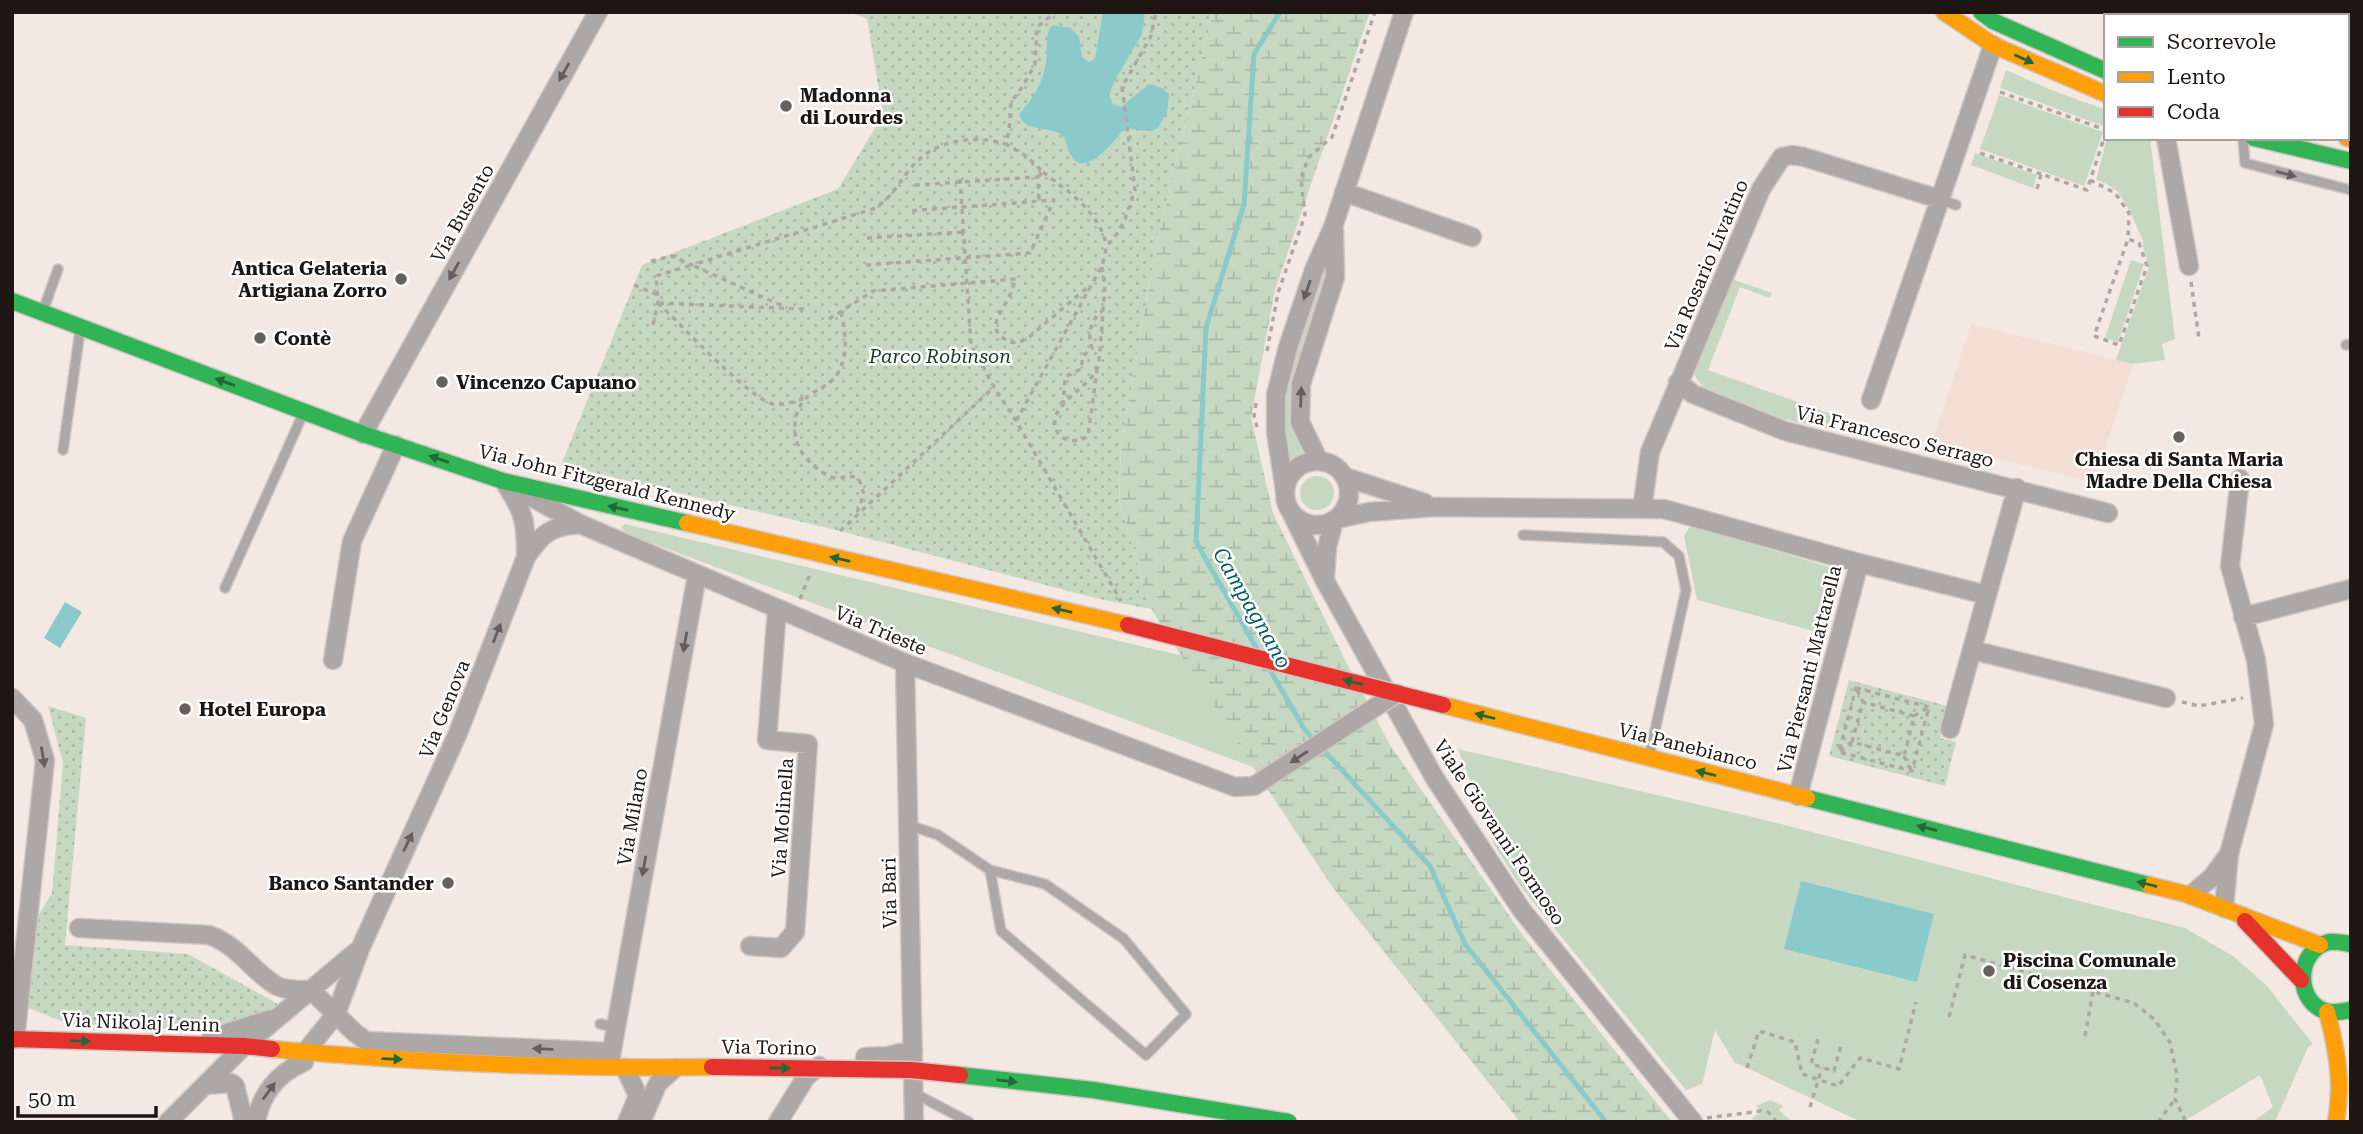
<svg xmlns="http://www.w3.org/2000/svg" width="2363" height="1134" font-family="'Roboto Serif',serif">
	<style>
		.built { fill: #f3ddd4 }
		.grass { fill: #c7d8c2 }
		.wetland { fill: url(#wetland-marsh) }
		.park { fill: url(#park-dots) }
		.water { fill: #8acaca }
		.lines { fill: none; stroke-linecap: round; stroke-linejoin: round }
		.stream { stroke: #8acaca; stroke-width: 5 }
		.lane-casing { stroke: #d0c7c3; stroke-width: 12 }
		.street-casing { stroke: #d0c7c3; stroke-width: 21 }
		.fast-casing { stroke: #d0c7c3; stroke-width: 19 }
		.slow-casing { stroke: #d0c7c3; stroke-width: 19 }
		.jam-casing { stroke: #d0c7c3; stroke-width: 19 }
		.path { stroke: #ada7a6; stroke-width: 3.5; stroke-dasharray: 5 5; stroke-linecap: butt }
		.lane { stroke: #ada7a6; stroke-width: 9 }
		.street { stroke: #ada7a6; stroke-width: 18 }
		.fast { stroke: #30b455; stroke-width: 16 }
		.slow { stroke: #ff9f0a; stroke-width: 16 }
		.jam { stroke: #e5322d; stroke-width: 16 }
		.street-bridge-casing { stroke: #d0c7c3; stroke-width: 21; stroke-linecap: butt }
		.fast-bridge-casing { stroke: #d0c7c3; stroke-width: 19; stroke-linecap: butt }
		.jam-bridge-casing { stroke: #d0c7c3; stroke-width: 19; stroke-linecap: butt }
		.street-bridge { stroke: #ada7a6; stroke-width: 18 }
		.fast-bridge { stroke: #30b455; stroke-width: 16 }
		.jam-bridge { stroke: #e5322d; stroke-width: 16 }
		.oneway { fill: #266534 }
		.oneway2 { fill: #655e5c }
		.poi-dot { fill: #68605b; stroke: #fff; stroke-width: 2.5 }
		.labels { text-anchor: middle; stroke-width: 5; stroke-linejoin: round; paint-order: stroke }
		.poi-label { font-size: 19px; font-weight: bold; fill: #1d1613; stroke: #fff; text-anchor: start }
		.street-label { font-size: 19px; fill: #1d1613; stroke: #fff }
		.park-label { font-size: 19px; font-style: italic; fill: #133d1e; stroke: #fff }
		.water-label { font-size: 21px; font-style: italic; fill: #065d5f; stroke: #fff }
	</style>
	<defs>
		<pattern id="wetland-marsh" width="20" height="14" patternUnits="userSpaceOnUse" patternTransform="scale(1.75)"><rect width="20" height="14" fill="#c7d8c2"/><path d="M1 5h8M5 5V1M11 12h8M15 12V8" fill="none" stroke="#aab9a6"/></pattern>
		<pattern id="park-dots" width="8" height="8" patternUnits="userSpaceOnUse" patternTransform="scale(1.75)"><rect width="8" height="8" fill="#c7d8c2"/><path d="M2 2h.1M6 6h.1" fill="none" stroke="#aab9a6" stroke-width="1.8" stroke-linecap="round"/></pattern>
	</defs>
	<rect width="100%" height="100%" fill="#f4e8e2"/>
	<!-- built -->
	<path class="built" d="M1971,324L2133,364L2094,483L1932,442Z"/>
	<!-- grass -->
	<path class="grass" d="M2006,70L2049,89L2106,110V127L2000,88Z
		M1999,95L2103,132L2084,186L1980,149Z
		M2107,138H2150L2175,339L2162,344L2165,360L2133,364L2116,360L2149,267L2143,247V241L2130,211L2118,192L2107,184L2096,180Z
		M1975,153L2037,175L2033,188L1971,165Z
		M1329,253V280L1297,383L1312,457L1299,462L1288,473L1283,396L1293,348Z
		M2131,260L2144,264L2118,342L2105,338Z
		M1732,279L1772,293L1770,298L1740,287L1708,370L1837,416L1832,430C1797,421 1726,410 1701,384C1697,380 1694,374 1692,370Z
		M1300 493a17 17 0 1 1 34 0a17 17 0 1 1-34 0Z
		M625,524L1183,656L1253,767L627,534L621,527Z
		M1690,526L1833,568L1836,574L1835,583L1821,633L1697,600L1684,536Z
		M1458,749L1761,819L2185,928L2233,956L2267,986L2313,1044L2308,1047L2275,1122H2252L2273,1107L2260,1075L2183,1122H1861L1734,1062L1715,1030L1702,1084L1686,1090L1521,887L1495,846Z
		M1770,1100L1783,1106L1779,1110L1792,1122H1754L1752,1118L1762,1112L1756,1106Z"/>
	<!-- wetland -->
	<path class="wetland" d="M1213,12H1370L1275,290L1251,417L1273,513L1345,660L1390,745L1524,937L1672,1122H1520L1333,888L1253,767L1151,609L1119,500L1121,445L1158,235Z"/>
	<!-- park -->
	<path class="park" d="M849,12H1213L1158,235L1121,445L1119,500L1151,609L1099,599L840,531L561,465L642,265L838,189L883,115L867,19Z
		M1849,680L1948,706L1940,738L1956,742L1945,786L1829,756Z
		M48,706L86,718L65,945L188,954L278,1004L273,1012L215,1028L84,1030L26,1007L38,916L52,893L63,763Z"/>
	<!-- water -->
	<path class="water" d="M1103,12H1145L1142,34L1114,82L1109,95L1113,104L1121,107L1149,84L1162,88L1169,94L1167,113L1157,129L1148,131L1125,128C1115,139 1085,182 1070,154C1065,144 1068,136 1056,132C1042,126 1024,132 1019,114C1032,100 1043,83 1046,63C1048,49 1044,37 1052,25L1071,28L1079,37L1082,57L1089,62L1095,59Z
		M65,602L82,612L60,648L44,638Z
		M1801,881L1934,914L1917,982L1784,949Z"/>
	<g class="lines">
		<!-- stream -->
		<path class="stream" d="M1257,649L1196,542L1206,328L1244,204L1254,54L1280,12
			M1271,672L1305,730L1430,866L1465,944L1606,1122"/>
		<!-- lane casing -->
		<g class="lane-casing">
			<path id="lane" d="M2243,138L2245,163L2351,190
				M1939,199L1956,205
				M44,308L58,269
				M2346,345L2351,344
				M63,450L80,331
				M1523,535L1663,542L1679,556L1686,590L1650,753
				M225,588L303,414
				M909,825L938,835L990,870L1001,931L1146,1055L1186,1014L1124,939L1045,884L990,870
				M600,1024L615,1027
				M914,1093L969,1122"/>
		</g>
		<!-- street casing -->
		<g class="street-casing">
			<path id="street" d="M2142,16L2143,12
				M2166,138L2189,266
				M1344,192L1472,237
				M1678,382L1693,394L1785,431L2108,513
				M1871,400L1993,45
				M363,434L598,12
				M1285 493a32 32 0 1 1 64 0a32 32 0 1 1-64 0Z
				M1319,461L1300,422L1301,384L1335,277L1334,230
				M1345,477L1425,503
				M1285,491L1276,432V395L1288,347L1314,270L1333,227L1404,12
				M526,494L580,524L905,663L1235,787L1254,786
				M1642,509L1650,452L1761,189L1782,157L1792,155L1804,157L1939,199
				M1291,512L1325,581L1434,777L1521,909L1693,1122
				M1337,519L1369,512L1435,507L1664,509L1859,563L1987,595L1950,729
				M526,557C543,533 550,526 580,524
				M1325,578L1327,547L1334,521
				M1987,595L2017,488
				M2243,617L2351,589
				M1972,650L2166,698
				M333,660L352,541L396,445
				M905,663L914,1122
				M12,698L33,720L45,760L15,1039
				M1798,796L1859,563
				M2191,895L2212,877L2229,854
				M2224,908L2229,854L2264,724L2256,660L2230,566L2240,479
				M79,928L209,935C240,946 252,972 277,986C288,991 300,990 311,990L355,1033L366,1041L611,1052
				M750,946L781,948L795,932L808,744L767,740L777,609
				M211,1038L271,1019
				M865,1057L888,1056L913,1050
				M610,1061L697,575
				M293,1067L336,1014L360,949L458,733L526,557C526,524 525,513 506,485
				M625,1068L638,1096L627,1122
				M205,1085L231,1083L235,1086L244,1122
				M168,1122L244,1046L357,951
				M256,1122C261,1094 278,1073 304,1062
				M641,1122L658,1083L675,1068
				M778,1122L806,1077L819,1066"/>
		</g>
		<!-- fast casing -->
		<g class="fast-casing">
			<path id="fast" d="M1981,12L1993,21L2106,71
				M2254,138L2351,161
				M12,301L363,434L503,481L687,523
				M1807,798L2149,885
				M2351,944C2344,943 2335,941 2329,942C2295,950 2294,1005 2329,1012C2335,1013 2344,1011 2351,1010"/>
		</g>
		<!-- slow casing -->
		<g class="slow-casing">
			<path id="slow" d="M1944,12L1993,45L2106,94
				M2347,138L2351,139
				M687,523L1128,625
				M1443,705L1807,798
				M2149,885L2186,894L2320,945
				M2327,1012C2337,1050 2343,1083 2336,1122
				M272,1049C418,1063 565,1069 712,1067"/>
		</g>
		<!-- jam casing -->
		<g class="jam-casing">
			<path id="jam" d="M2245,921L2301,980
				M12,1039L244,1046L272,1049"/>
		</g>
		<!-- path -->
		<path class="path" d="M2000,92L2106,130
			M1980,153L2041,174
			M1043,172C1072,195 1097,209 1107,246
			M1038,177L1043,172L1026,156L1006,144L1009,132L1011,102L1023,86L1035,64L1037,27L1056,12
			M960,179L971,345L994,387L1016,421L1121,601
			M2090,180L2115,193L2129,213L2128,239L2139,243L2147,266L2119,345L2094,336L2128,239
			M915,185L1038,177L1039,201
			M2037,189L2041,174L2087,190L2106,132
			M867,238L963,232
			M651,261L672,256L692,265L873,209C891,199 897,185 910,169C933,140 972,134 1006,144
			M866,265L1030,253L1054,200L908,211
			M1102,267L1105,286L1103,310
			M2191,282L2199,339
			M634,285L658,295
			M658,303C680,323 749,399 773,404C784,406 795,401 805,398
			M659,303L804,309
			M841,312C845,331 849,352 839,371C832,386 817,388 806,398C789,415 792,447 810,462C816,468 829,479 838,478C847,477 850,474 859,479L864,494L856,515
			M829,319L873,291L1016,279C1013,286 1011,294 1007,301C1001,312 986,329 1006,340C1014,345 1020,342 1028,338L1089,286
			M653,325L658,303L656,276L692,265L787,308
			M1267,351L1278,293L1305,215L1301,179L1308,158L1332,137L1375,12
			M1256,403L1254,416L1257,427
			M1063,405L1065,377L1081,369L1083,356L1092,348C1087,332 1091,320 1103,310C1102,321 1100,362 1097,369C1088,387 1059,400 1055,419C1052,439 1074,446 1088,436L1097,370
			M1016,421L1102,266L1107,246L1117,234L1125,219L1135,190L1122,87L1151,36L1156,12
			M840,531L994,387
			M800,599L810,574
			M1856,688L1929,707L1912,771L1839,752Z
			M1857,690L1863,702L1852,742L1904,756L1914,716L1863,702
			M2182,702L2199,706L2243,698
			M1914,716L1927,708
			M1840,751L1852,742
			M1904,756L1911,770
			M1949,1017L1965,955L2134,1003L2154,1019L2170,1042L2177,1076L2175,1099L2185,1120
			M2085,1036L2093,991
			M1818,1039L1811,1064L1834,1071L1841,1045
			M1747,1068L1759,1031L1795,1042L1802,1074L1838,1086L1860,1058L1899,1069L1916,1002
			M1810,1107L1822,1068
			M1707,1118L1761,1111L1768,1112L1777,1122
			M2158,1122L2175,1099"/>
		<!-- lane -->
		<use href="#lane" class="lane"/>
		<!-- street -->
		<use href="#street" class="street"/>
		<!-- fast -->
		<use href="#fast" class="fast"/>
		<!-- slow -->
		<use href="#slow" class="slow"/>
		<!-- jam -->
		<use href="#jam" class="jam"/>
		<!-- street-bridge casing -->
		<g class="street-bridge-casing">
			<path id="street-bridge" d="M1254,786L1397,693"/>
		</g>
		<!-- fast-bridge casing -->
		<g class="fast-bridge-casing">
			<path id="fast-bridge" d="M960,1075L1093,1090L1289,1122"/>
		</g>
		<!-- jam-bridge casing -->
		<g class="jam-bridge-casing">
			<path id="jam-bridge" d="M1128,625L1443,705
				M712,1067L911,1070L960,1075"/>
		</g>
		<!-- street-bridge -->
		<use href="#street-bridge" class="street-bridge"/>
		<!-- fast-bridge -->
		<use href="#fast-bridge" class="fast-bridge"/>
		<!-- jam-bridge -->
		<use href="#jam-bridge" class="jam-bridge"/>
	</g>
	<!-- one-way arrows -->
	<defs><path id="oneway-solid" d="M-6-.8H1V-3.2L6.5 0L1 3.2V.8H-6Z" transform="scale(1.75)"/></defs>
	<g class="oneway">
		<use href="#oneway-solid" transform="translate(2024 59) rotate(24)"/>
		<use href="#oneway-solid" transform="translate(225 382) rotate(-160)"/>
		<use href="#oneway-solid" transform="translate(439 459) rotate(-161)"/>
		<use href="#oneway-solid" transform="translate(618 508) rotate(-167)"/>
		<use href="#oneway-solid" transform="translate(840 559) rotate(-167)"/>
		<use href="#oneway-solid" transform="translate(1062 610) rotate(-167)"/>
		<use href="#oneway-solid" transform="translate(1353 682) rotate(-166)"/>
		<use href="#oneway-solid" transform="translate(1485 716) rotate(-165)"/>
		<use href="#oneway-solid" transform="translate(1706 773) rotate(-166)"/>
		<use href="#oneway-solid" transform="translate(1927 828) rotate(-166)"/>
		<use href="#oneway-solid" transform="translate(2147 884) rotate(-166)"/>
		<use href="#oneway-solid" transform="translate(80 1041) rotate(2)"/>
		<use href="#oneway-solid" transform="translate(392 1059) rotate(2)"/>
		<use href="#oneway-solid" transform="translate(780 1068) rotate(1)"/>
		<use href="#oneway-solid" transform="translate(1007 1081) rotate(6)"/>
	</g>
	<g class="oneway2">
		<use href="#oneway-solid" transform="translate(564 72) rotate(119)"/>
		<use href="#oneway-solid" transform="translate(2286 174) rotate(14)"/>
		<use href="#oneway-solid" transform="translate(454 271) rotate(119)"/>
		<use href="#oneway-solid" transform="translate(1307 290) rotate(109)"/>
		<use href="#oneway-solid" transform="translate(1301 397) rotate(-88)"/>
		<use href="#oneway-solid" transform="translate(497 633) rotate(-69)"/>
		<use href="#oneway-solid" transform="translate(685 642) rotate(100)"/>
		<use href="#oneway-solid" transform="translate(43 757) rotate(81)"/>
		<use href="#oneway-solid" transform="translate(1299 757) rotate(147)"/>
		<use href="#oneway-solid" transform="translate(408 842) rotate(-65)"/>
		<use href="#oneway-solid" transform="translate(644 866) rotate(100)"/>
		<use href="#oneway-solid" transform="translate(543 1049) rotate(-178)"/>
		<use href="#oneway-solid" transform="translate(269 1091) rotate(-54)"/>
	</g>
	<!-- markers -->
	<g class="poi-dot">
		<circle cx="786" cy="106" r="7"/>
		<circle cx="401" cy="279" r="7"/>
		<circle cx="260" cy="338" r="7"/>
		<circle cx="442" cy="382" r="7"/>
		<circle cx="2179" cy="437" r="7"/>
		<circle cx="185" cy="709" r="7"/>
		<circle cx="448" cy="883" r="7"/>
		<circle cx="1989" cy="971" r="7"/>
	</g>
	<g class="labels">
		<!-- poi labels -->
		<g class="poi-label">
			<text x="800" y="102">Madonna<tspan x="800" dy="22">di Lourdes</tspan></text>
			<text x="387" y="275" text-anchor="end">Antica Gelateria<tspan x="387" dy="22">Artigiana Zorro</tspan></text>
			<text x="274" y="345">Contè</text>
			<text x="456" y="389">Vincenzo Capuano</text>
			<text x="2179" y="466" text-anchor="middle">Chiesa di Santa Maria<tspan x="2179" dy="22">Madre Della Chiesa</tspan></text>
			<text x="199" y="716">Hotel Europa</text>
			<text x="434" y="890" text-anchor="end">Banco Santander</text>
			<text x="2003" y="967">Piscina Comunale<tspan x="2003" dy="22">di Cosenza</tspan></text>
		</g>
		<!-- street labels -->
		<g class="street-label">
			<text transform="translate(462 213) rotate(-61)" y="7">Via Busento</text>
			<text transform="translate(1706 265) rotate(-67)" y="7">Via Rosario Livatino</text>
			<text transform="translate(1895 436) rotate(14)" y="7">Via Francesco Serrago</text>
			<text transform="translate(607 482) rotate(14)" y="7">Via John Fitzgerald Kennedy</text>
			<text transform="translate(881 630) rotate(23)" y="7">Via Trieste</text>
			<text transform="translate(1809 669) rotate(-76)" y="7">Via Piersanti Mattarella</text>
			<text transform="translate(444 709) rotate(-68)" y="7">Via Genova</text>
			<text transform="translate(1688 746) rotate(14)" y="7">Via Panebianco</text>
			<text transform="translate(632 817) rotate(-80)" y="7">Via Milano</text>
			<text transform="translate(782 818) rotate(-86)" y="7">Via Molinella</text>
			<text transform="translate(1500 832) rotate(56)" y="7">Viale Giovanni Formoso</text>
			<text transform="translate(889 893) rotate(-91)" y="7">Via Bari</text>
			<text transform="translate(141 1022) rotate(2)" y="7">Via Nikolaj Lenin</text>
			<text transform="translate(769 1047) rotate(1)" y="7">Via Torino</text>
		</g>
		<!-- park labels -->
		<g class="park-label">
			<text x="940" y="363">Parco Robinson</text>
		</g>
		<!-- water labels -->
		<g class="water-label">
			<text transform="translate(1252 608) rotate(60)" y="7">Campagnano</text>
		</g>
	</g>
	<!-- border -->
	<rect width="2363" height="1134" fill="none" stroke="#1d1613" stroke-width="28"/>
	<!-- legend -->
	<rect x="2104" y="14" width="245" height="126" fill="#ffffff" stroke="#a5a2a1" stroke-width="2"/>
	<rect x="2118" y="37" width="35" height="10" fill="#30b455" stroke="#a5a2a1" stroke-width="2"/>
	<text x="2167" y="49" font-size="21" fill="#1d1613">Scorrevole</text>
	<rect x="2118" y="72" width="35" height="10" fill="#ff9f0a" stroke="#a5a2a1" stroke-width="2"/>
	<text x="2167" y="84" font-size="21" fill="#1d1613">Lento</text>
	<rect x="2118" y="107" width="35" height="10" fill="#e5322d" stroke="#a5a2a1" stroke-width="2"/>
	<text x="2167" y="119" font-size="21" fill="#1d1613">Coda</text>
	<!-- scale -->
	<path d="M18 1106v10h138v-10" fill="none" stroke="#1d1613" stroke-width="3.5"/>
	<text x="28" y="1106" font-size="21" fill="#1d1613" stroke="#ffffff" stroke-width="5" paint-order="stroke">50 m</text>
</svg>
